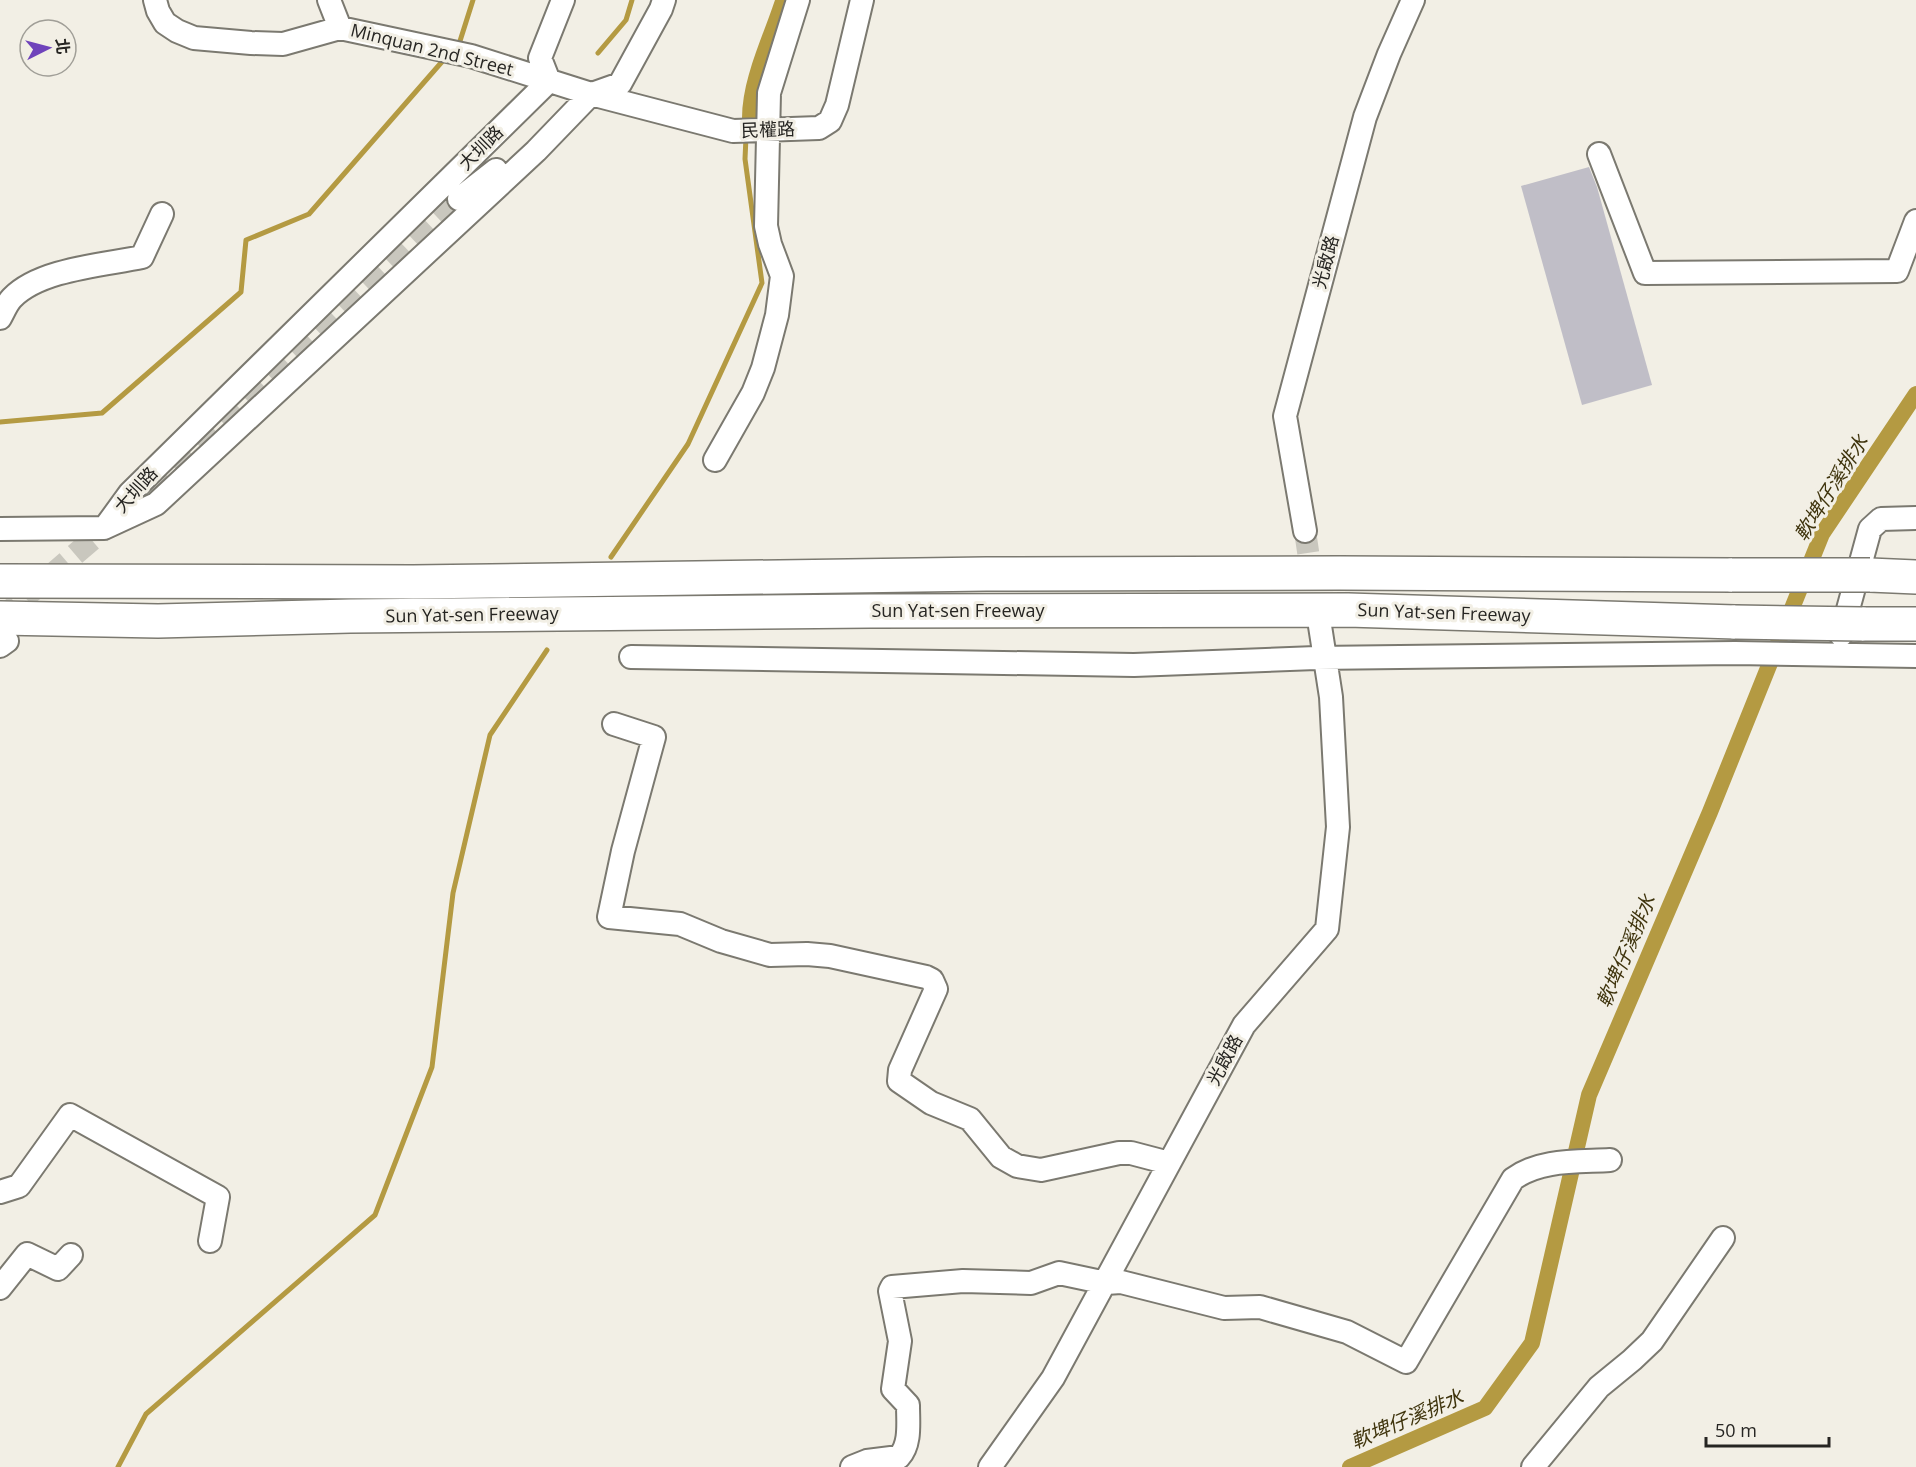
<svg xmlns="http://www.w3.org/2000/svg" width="1916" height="1467" font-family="'Open Sans','Noto Sans TC',sans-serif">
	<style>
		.water { fill: #b49a42 }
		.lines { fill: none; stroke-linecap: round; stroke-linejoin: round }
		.stream { stroke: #b49a42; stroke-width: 5 }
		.canal { stroke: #b49a42; stroke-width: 16 }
		.building { fill: #c0bec7 }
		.minor-tunnel { stroke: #c9c7be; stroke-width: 22; stroke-dasharray: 22 11; stroke-linecap: butt }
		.minor-casing { stroke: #7b7970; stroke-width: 26 }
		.highway-casing { stroke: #7b7970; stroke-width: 36 }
		.minor { stroke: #fff; stroke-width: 22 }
		.highway { stroke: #fff; stroke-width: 33 }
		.highway-bridge-casing { stroke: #7b7970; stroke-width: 36; stroke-linecap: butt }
		.highway-bridge { stroke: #fff; stroke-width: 33 }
		.labels { text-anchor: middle; stroke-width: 6; stroke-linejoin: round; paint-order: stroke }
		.street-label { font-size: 18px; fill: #262522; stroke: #f2efe5 }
		.water-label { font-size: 20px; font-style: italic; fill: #3f340d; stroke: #f2efe5 }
	</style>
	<rect width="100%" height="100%" fill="#f2efe5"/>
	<!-- water -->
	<path class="water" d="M775,0H792L754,125L742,122C741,81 762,39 775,0Z"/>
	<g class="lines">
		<!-- stream -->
		<path class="stream" d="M455,47L460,41L473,0
			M598,53L626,20L632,0
			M0,422L102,413L241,292L246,240L309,214L447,56
			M611,557L688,444L762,283L745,159L746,137
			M118,1467L146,1414L375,1215L432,1067L453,893L490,735L547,650"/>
		<!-- canal -->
		<path class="canal" d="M1350,1467L1485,1408L1532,1343L1589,1095L1710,812L1822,534L1916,394"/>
	</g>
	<!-- building -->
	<path class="building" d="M1589,167L1597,187L1652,385L1582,405L1521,186Z"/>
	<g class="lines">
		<!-- minor-tunnel -->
		<path class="minor-tunnel" d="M1305,531L1319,625
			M0,619L157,484L459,199"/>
		<!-- minor casing -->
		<g class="minor-casing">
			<path id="minor" d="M155,0L158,11L165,23L177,31L194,38L251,43L283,44L340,28L471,56L591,94L733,131L819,128L830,121L837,105L862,0
				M329,0L340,28
				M549,81L540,58L563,0
				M589,95L620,84L661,9L664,0
				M1599,154L1645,273L1897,271L1916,221
				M459,199L496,170
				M0,318C4,311 7,303 12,298C40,269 104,265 142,257L162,214
				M715,460L753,393L763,368L777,315L782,276L770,244L766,226L769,93L798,0
				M106,526L130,493L549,81
				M0,529L104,528L156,504L536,151L591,94
				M1305,531L1285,416L1365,117L1389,54L1413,0
				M1841,635L1870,529L1881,519L1916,518
				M0,646L7,641
				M631,657L1134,665L1316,658L1735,653L1916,656
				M614,724L654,737L623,851L609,917L680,924L721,941L770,955L807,954L830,956L926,977L932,980L936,989L900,1070L899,1081L931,1103L970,1119L1001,1157L1017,1166L1041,1170L1119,1153H1131L1169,1163
				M0,1192L19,1186L70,1115L218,1197L210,1241
				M0,1288L27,1254L58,1269L71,1255
				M852,1467L867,1461L899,1457C911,1444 908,1423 908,1405L893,1389L900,1341L890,1291L892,1287L963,1281L1031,1283L1059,1273L1106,1283L1121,1282L1224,1308L1260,1307L1347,1332L1406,1362L1513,1179C1540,1159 1578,1162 1610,1160
				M990,1467L1053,1378L1244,1025L1327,929L1338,827L1331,697L1320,626
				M1533,1467L1599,1387L1632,1360L1652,1341L1723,1238"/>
		</g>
		<!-- highway casing -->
		<g class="highway-casing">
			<path id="highway" d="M1870,575L1916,577
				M0,581L413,582L986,574L1340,573L1732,575
				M0,618L158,621L350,616L870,611L1348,610L1735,622
				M1862,624H1916"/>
		</g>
		<!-- minor -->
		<use href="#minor" class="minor"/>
		<!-- highway -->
		<use href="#highway" class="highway"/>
		<!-- highway-bridge casing -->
		<g class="highway-bridge-casing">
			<path id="highway-bridge" d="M1732,575H1870
				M1735,622L1862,624"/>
		</g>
		<!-- highway-bridge -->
		<use href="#highway-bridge" class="highway-bridge"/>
	</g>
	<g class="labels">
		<!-- street labels -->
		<g class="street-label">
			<text transform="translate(432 50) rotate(14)" y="6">Minquan 2nd Street</text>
			<text transform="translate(768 130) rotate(-2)" y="6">民權路</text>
			<text transform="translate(481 148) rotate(-45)" y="6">大圳路</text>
			<text transform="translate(1326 262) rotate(-75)" y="6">光啟路</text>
			<text transform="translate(136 490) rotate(-48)" y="6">大圳路</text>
			<text x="958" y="617">Sun Yat-sen Freeway</text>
			<text transform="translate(1444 613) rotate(2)" y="6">Sun Yat-sen Freeway</text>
			<text transform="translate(472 615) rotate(-1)" y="6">Sun Yat-sen Freeway</text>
			<text transform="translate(1225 1060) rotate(-62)" y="6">光啟路</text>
		</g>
		<!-- water labels -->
		<g class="water-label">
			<text transform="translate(1831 488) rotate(-58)" y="7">軟埤仔溪排水</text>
			<text transform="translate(1626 951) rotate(-67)" y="7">軟埤仔溪排水</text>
			<text transform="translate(1407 1419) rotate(-23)" y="7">軟埤仔溪排水</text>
		</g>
	</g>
	<!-- north arrow -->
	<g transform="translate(48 48) rotate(84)"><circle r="28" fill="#f2efe5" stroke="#a09e97" stroke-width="1.5"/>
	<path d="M0-4.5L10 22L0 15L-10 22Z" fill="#6f43bb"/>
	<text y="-9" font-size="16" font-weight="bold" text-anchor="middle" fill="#262522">北</text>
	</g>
	<!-- scale -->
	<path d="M1706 1437v9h123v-9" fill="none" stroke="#262522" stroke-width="3"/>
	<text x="1715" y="1437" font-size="18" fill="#262522" stroke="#f2efe5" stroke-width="4.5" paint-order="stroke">50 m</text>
</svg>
